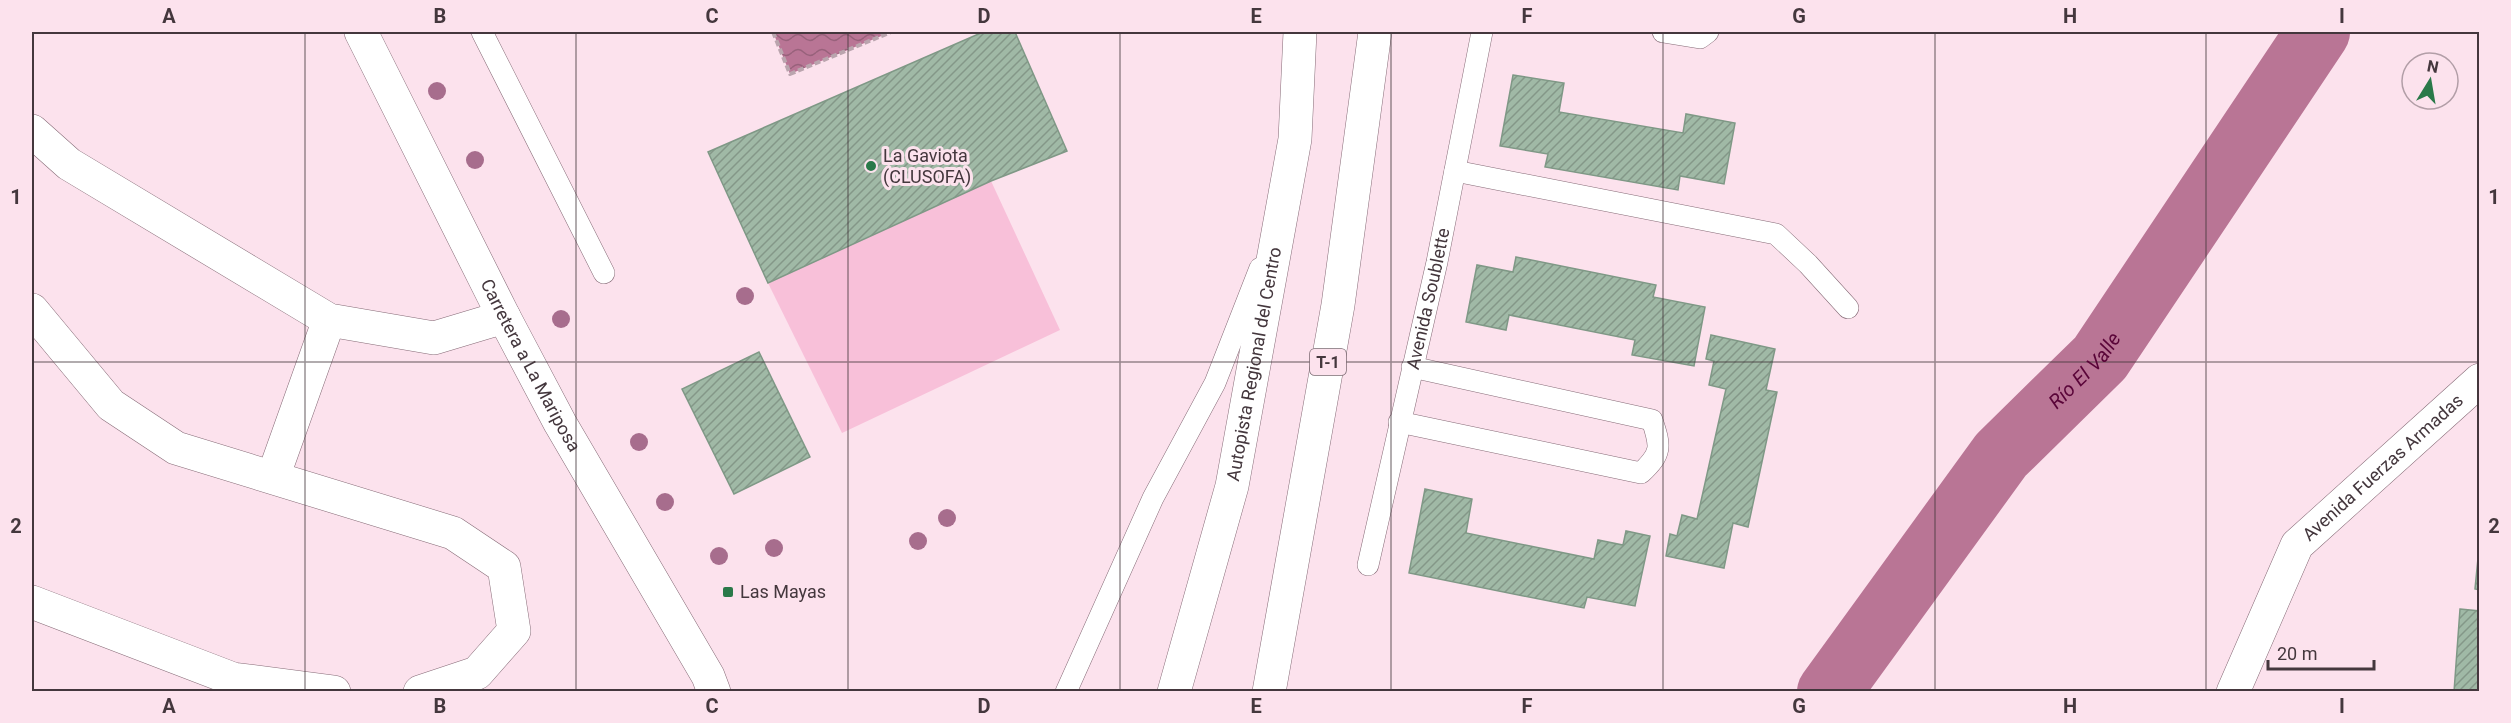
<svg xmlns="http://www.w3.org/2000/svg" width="2511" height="723" font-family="Roboto,sans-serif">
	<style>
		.pitch { fill: #f8c0d9 }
		.water { fill: url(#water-waves) }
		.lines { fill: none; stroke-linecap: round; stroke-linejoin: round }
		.river { stroke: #b97595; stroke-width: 64 }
		.building { fill: url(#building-hatch); stroke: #7f9886; stroke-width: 1.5 }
		.service-casing { stroke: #866b77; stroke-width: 22 }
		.minor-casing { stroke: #866b77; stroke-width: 34 }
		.tertiary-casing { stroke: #866b77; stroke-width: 34 }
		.motorway-casing { stroke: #866b77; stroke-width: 34 }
		.path { stroke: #baa5ae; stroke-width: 4; stroke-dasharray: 6 3; stroke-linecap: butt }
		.service { stroke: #fff; stroke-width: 21 }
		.minor { stroke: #fff; stroke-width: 33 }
		.tertiary { stroke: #fff; stroke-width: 33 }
		.motorway { stroke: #fff; stroke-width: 33 }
		.tree { fill: #a76d8d }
		.grid { fill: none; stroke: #44373d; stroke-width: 1.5; stroke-opacity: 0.55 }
		.poi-dot { fill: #2a7949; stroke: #fce2ed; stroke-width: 2 }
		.labels { text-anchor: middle; stroke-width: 6; stroke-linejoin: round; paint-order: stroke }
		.shield { fill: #fce2ed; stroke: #7b6a72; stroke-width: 1.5 }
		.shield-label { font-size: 16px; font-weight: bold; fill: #44373d }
		.poi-label { font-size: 18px; fill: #44373d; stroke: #fce2ed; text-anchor: start }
		.street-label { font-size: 18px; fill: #44373d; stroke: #fce2ed }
		.water-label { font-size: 20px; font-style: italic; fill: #590438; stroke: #fce2ed }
		.neatline { fill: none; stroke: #44373d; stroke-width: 2 }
		.grid-label { font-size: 20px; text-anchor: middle; font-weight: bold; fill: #44373d }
	</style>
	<defs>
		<pattern id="water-waves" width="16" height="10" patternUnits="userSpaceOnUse" patternTransform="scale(1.5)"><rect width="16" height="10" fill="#b97595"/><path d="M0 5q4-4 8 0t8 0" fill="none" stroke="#98617b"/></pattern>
		<pattern id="building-hatch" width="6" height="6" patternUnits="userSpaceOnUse" patternTransform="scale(1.5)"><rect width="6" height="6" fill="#a0b9a6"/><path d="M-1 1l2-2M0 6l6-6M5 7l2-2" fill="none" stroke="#849788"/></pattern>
	</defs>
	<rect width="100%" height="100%" fill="#fce2ed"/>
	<!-- pitch -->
	<path class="pitch" d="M991,181L1060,330L842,433L768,283Z"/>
	<!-- water -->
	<path class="water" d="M773,32H891L790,74Z"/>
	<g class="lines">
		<!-- river -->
		<path class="river" id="s1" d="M1829,692L2001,455L2100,358L2318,32"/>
	</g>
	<!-- building -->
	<path class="building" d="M983,32H1015L1067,151L991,181L768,283L708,152Z
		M1513,75L1564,83L1559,112L1683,133L1686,114L1735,123L1724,184L1680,176L1678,190L1545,167L1548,154L1500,146Z
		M1516,257L1656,285L1653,297L1705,307L1694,366L1632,355L1635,340L1509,315L1506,330L1466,322L1477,265L1513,272Z
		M1711,335L1775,349L1766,390L1777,392L1748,527L1733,523L1724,568L1666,556L1670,534L1677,536L1682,515L1697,519L1726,389L1709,385L1714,361L1706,359Z
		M759,352L810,457L734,494L682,389Z
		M1425,489L1472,499L1466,533L1594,559L1598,540L1623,545L1626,531L1650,536L1635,606L1587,597L1584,608L1409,573Z
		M2480,538V590L2475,589Z
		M2460,609L2480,611V692H2454Z"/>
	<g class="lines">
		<!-- service casing -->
		<g class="service-casing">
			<g id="service">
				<path d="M482,32L604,273"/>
				<path d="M1663,32L1700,38L1708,32"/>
				<path d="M1455,171L1776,234L1808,264L1848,308"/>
				<path d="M1399,422L1641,473C1662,453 1661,447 1652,420L1412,367"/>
				<path id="s2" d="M1368,565L1437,262L1482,32"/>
				<path d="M1066,692L1153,498L1215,383L1260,268"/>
			</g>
		</g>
		<!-- minor casing -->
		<g class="minor-casing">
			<g id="minor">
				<path d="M32,131L69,164L329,320L434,338L504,317"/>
				<path d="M32,310L111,405L176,448L453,533L504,567L514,631L477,673L420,692"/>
				<path d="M273,477L329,320"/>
				<path d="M32,602L233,679L334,692"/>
				<path id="s3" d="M2233,692L2297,545L2480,380"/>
			</g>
		</g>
		<!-- tertiary casing -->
		<g class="tertiary-casing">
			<g id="tertiary">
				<path id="s4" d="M361,32L504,317L560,423L708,676L714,692"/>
			</g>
		</g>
		<!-- motorway casing -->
		<g class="motorway-casing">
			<g id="motorway">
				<path id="s5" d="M1174,692L1232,486L1295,139L1300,32"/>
				<path d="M1269,692L1338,305L1375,32"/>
			</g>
		</g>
		<!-- path -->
		<path class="path" d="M773,32L790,74L891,32"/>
		<!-- service -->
		<use href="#service" class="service"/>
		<!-- minor -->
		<use href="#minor" class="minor"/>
		<!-- tertiary -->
		<use href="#tertiary" class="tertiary"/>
		<!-- motorway -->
		<use href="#motorway" class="motorway"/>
	</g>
	<!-- trees -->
	<g class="tree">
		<circle cx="437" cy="91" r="9"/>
		<circle cx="475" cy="160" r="9"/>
		<circle cx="745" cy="296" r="9"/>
		<circle cx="561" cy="319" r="9"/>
		<circle cx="639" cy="442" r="9"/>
		<circle cx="665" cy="502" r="9"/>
		<circle cx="947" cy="518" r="9"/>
		<circle cx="918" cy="541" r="9"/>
		<circle cx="774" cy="548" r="9"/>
		<circle cx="719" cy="556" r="9"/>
	</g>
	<!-- grid -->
	<path class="grid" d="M305,32V692M576,32V692M848,32V692M1120,32V692M1391,32V692M1663,32V692M1935,32V692M2206,32V692M32,362H2480"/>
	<!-- markers -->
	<g class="poi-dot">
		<circle cx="871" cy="166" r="6"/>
		<rect x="722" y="586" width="12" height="12" rx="3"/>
	</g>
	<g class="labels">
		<!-- shield labels -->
		<rect class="shield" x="1310" y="349" width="36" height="26" rx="4.5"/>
		<g class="shield-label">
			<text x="1328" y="368">T-1</text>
		</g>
		<!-- poi labels -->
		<g class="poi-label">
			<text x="883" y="162">La Gaviota<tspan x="883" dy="21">(CLUSOFA)</tspan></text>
			<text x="740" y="598">Las Mayas</text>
		</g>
		<!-- street labels -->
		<g class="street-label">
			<text dy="6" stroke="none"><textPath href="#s2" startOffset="273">Avenida Soublette</textPath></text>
			<text dy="6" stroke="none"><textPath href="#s4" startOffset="374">Carretera a La Mariposa</textPath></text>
			<text dy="6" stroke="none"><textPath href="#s5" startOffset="338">Autopista Regional del Centro</textPath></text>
			<text dy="6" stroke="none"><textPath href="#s3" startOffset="276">Avenida Fuerzas Armadas</textPath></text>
		</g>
		<!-- water labels -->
		<g class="water-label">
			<text dy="7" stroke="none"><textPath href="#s1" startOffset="412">Río El Valle</textPath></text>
		</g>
	</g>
	<!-- border -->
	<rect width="2511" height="723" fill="none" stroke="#fce2ed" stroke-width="66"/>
	<!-- north arrow -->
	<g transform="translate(2430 81) rotate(11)"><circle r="28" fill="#fce2ed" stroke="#b29ea7" stroke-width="1.5"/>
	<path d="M0-4.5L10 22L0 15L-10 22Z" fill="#2a7949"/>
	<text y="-9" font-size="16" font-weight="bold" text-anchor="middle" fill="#44373d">N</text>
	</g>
	<!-- scale -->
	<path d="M2268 660v9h106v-9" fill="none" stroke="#44373d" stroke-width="3"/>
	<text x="2277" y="660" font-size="18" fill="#44373d" stroke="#fce2ed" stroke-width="4.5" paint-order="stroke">20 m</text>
	<rect x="33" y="33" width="2445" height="657" class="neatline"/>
	<g class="grid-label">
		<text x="169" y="23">A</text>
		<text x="440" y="23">B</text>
		<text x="712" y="23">C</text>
		<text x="984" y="23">D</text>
		<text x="1256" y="23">E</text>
		<text x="1527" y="23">F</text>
		<text x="1799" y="23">G</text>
		<text x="2070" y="23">H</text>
		<text x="2342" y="23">I</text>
		<text x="16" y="204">1</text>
		<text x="2494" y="204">1</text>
		<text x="16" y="533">2</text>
		<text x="2494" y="533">2</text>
		<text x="169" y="713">A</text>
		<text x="440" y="713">B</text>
		<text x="712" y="713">C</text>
		<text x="984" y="713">D</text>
		<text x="1256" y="713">E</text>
		<text x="1527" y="713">F</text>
		<text x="1799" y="713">G</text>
		<text x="2070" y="713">H</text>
		<text x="2342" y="713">I</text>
	</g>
</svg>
